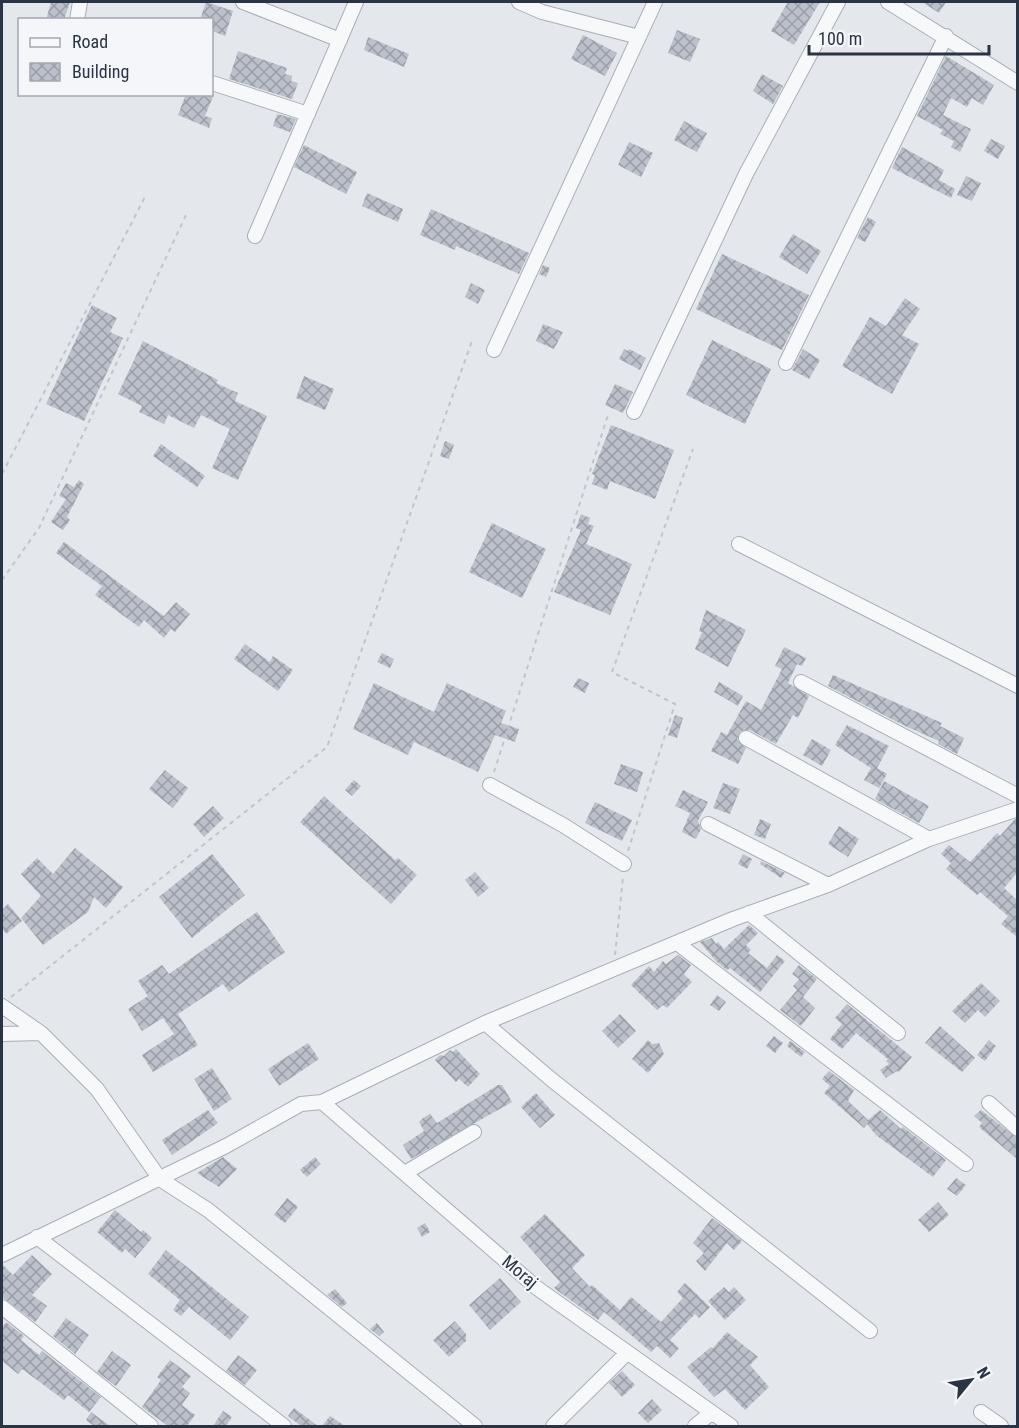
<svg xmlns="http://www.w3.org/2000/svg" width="1019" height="1428" font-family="'Roboto Condensed',sans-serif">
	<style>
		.building { fill: url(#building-cross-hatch) }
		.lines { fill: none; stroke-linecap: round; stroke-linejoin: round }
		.minor-casing { stroke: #a9aeb7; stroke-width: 16 }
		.path { stroke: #c2c5cb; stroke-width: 2; stroke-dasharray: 4.5 4.5; stroke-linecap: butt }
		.minor { stroke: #f7f8fa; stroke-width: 14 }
		.labels { text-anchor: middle; stroke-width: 4.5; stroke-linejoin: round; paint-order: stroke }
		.street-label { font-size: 18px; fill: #2b3445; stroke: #f4f6f9 }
	</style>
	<defs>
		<pattern id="building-cross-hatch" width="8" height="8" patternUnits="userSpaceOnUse" patternTransform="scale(1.5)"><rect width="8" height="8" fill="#bbc0ca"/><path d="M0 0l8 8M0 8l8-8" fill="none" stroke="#989da6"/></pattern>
	</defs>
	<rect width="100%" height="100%" fill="#e4e7ec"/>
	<!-- building -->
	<path class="building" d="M51,2H70L64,20H46Z
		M206,2L233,11L225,36L212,31V20H200Z
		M788,2H820L794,45L771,31Z
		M922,2H946L939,13Z
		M677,30L700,39L690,62L668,53Z
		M583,35L617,53L605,76L571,59Z
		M368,37L409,54L404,67L364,50Z
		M238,51L287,68L285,74L292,76L291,81L298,83L292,99L229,79Z
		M946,56L994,85L983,105L972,98L967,107L951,98L943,115L971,129L960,152L951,147L954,141L940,134L943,130L917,116Z
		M762,74L783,86L773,104L753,91Z
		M186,94H214L205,116L212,118L209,128L178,115Z
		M277,114L296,119L290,132L273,126Z
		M684,121L707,133L697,152L674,140Z
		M991,139L1005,146L998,159L984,151Z
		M629,142L653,153L641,177L618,165Z
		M304,145L357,172L346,194L294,167Z
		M902,147L944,170L939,180L955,189L951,198L892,168Z
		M966,176L981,183L972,201L957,195Z
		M367,193L403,209L398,222L362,206Z
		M431,209L529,253L519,274L456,246L455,250L420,235Z
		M868,217L876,222L865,242L857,238Z
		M793,234L821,251L807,274L779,257Z
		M722,254L809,295L782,350L696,309Z
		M543,265L550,268L546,277L539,274Z
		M471,283L485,290L478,304L465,297Z
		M905,298L920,309L902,335L919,344L892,394L842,366L870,317L886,326Z
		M92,305L117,318L110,332L123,338L84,421L46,404Z
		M543,324L563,332L554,349L536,341Z
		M712,340L771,369L745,424L686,395Z
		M143,341L218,380L216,383L238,393L235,401L267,416L238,480L212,468L230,429L201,415L194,428L168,415L164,424L139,412L142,406L118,394Z
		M624,349L628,351L629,349L646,358L640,370L619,359Z
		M803,349L820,360L809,379L792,370Z
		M304,376L334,389L325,410L296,398Z
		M615,384L633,392L623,413L605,405Z
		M611,425L674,450L655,499L610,481L607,490L592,484L595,475L592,474Z
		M445,441L454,445L449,459L440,456Z
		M161,444L205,476L197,487L153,456Z
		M79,480L84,484L67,517L70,520L63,530L51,522L66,499L59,496L66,483L74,487Z
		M581,514L590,518L588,524L594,526L586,544L632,564L610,615L554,592L581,530L576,528Z
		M492,523L546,549L522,598L469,572Z
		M64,542L164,616L176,602L190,614L175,632L171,629L164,638L144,620L139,627L95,595L102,586L56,553Z
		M706,610L746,630L728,667L695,649L702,632L699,631Z
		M245,644L270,662L273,656L293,670L278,691L234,659Z
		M784,647L806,658L802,666L797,664L788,683L809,696L798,718L793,715L776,744L750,730L741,731L737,739L746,748L738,764L711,751L721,732L727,735L746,701L761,710L782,669L775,666Z
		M382,653L394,659L390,668L377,662Z
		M833,675L942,723L940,726L964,738L957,754L938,744L939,741L903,725L828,686Z
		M578,678L589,683L585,693L573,687Z
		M719,682L743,696L738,706L714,692Z
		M374,683L434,712L447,683L506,711L501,723L519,729L515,742L495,735L478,772L414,742L408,755L353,729Z
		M675,715L683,718L677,738L668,735Z
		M847,725L889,746L877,768L887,774L879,788L864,780L871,768L835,745Z
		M812,739L831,750L822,766L803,755Z
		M621,764L643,772L637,792L614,784Z
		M165,770L188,788L173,808L149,789Z
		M354,780L361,786L352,796L345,790Z
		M884,781L929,806L919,823L875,799Z
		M723,783L740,789L730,814L713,808Z
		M683,790L708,802L698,821L701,829L696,839L682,832L690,813L675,806Z
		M324,796L395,860L398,858L417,875L391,904L300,822Z
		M595,802L632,820L622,841L585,823Z
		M213,806L224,818L204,837L193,824Z
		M760,819L771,824L765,839L754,835Z
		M1015,819H1017V873L1004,888L1017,900V937L1001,924L1008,916L980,892L977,895L946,869L951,863L941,854L949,845L970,862L997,833L1000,836Z
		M839,826L859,839L848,857L828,844Z
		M75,848L123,887L106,908L94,897L88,912L43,945L21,918L41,896L21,874L37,858L53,874Z
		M212,854L245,895L192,938L159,897Z
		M743,854L752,859L747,869L738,864Z
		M761,861L785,873L781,878L760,864Z
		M475,872L489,888L478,897L465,880Z
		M8,904L22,921L6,934L2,928V910Z
		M257,912L285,952L229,992L223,984L178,1014L198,1045L153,1072L142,1055L174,1034L163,1018L142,1031L128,1009L148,996L138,981L162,965L169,974Z
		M749,925L758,933L746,945L751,950L748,953L767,968L777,955L785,961L760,992L730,968L727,970L716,961L700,942L712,938L716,944L718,942L724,949Z
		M678,955L691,965L684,974L692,982L667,1008L663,1005L657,1010L631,985L649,966L654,972L663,961L666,964Z
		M799,965L817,979L803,997L815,1008L801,1026L780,1010L797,990L793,986L799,979L792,974Z
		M981,983L1000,1001L985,1017L978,1010L965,1023L952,1011Z
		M717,995L726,1002L719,1011L710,1005Z
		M847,1004L912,1057L899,1072L897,1071L886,1078L880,1070L889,1064L886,1061L888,1059L856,1033L842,1049L830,1039L842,1024L835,1018Z
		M620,1014L636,1031L618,1048L602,1031Z
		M940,1026L975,1058L962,1072L925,1043Z
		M774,1036L783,1043L775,1053L766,1046Z
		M648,1040L652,1044L659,1043L664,1054L648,1073L632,1059Z
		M989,1040L996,1046L985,1061L977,1055Z
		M790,1041L805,1052L801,1057L787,1046Z
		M308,1043L319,1059L279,1086L268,1069Z
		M456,1049L480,1074L468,1087L459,1079L456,1082L435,1060L440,1055L444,1056L450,1050L453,1052Z
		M212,1068L232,1099L214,1111L194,1079Z
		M829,1071L854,1090L848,1101L868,1120L880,1110L901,1129L903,1127L946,1160L933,1177L876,1135L867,1124L864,1128L824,1093L830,1086L822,1079Z
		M498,1085H502L512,1102L411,1159L403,1145L424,1131L419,1122L423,1118L430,1114L437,1123Z
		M536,1093L555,1115L540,1128L521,1107Z
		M208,1110L218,1123L172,1155L162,1140Z
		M981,1110L1017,1138V1159L979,1127L982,1123L974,1116Z
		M223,1157L237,1169L219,1187L197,1173Z
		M315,1157L321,1164L307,1177L300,1170Z
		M956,1178L966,1185L957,1196L947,1189Z
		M287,1198L298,1207L285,1223L274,1215Z
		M938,1202L949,1215L929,1232L918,1220Z
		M115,1210L141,1232L143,1230L152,1238L135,1258L125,1249L122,1253L97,1232Z
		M545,1214L585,1255L572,1268L590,1287L592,1285L620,1310L631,1297L661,1322L683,1298L677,1292L685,1283L710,1307L699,1318L695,1314L670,1340L679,1348L670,1358L657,1346L651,1352L604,1312L598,1320L554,1288L560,1282L520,1237Z
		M712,1218L742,1241L734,1250L727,1243L705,1271L696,1261L704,1253L693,1243Z
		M425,1223L430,1232L422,1237L417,1228Z
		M166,1250L249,1317L230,1340L189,1307L181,1316L173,1310L180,1300L148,1274Z
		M32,1255L52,1274L32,1295L47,1306L35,1322L2,1297V1264L13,1275Z
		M500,1278L521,1302L490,1330L469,1305Z
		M724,1287L729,1292L734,1287L746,1300L725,1320L708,1301Z
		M335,1289L347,1303L342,1307L327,1295Z
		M66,1318L89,1335L75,1354L53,1336Z
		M455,1321L466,1334V1341L449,1357L433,1340Z
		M6,1322L24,1336L21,1340L39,1355L42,1351L101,1397L89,1412L68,1395L64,1400L22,1369L18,1374L2,1361V1328Z
		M377,1323L384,1332L379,1336L370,1329Z
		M727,1332L758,1357L750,1365L769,1387L745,1410L725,1389L714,1397L687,1367L711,1347L712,1349Z
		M112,1351L131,1365L116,1386L97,1372Z
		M238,1355L257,1370L245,1385L226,1371Z
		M170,1360L191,1376L182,1387L190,1393L182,1405L195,1415L187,1426H168L142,1407L161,1380L157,1377Z
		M622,1371L635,1385L622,1397L609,1383Z
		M652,1399L662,1410L648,1423L638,1413Z
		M294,1408L318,1426H301L288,1416Z
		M223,1411L232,1417L226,1426H213Z
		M91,1412L110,1426H94L86,1420Z
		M330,1416L345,1426H322Z"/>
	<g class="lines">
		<!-- minor casing -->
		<g class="minor-casing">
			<path id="minor" d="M243,2L340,40
				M519,2L542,12L639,37
				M888,2L1018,83
				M77,20L80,2
				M212,83L308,114
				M255,236L356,2
				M494,350L655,2
				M786,363L946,36
				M634,412L746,174L838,2
				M739,544L1018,686
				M801,682L1018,796
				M746,738L929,839
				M490,785L563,825L624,864
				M708,824L828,885
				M749,913L898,1033
				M677,943L966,1164
				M2,1006L41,1033L97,1089L160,1179L208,1210L475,1426
				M485,1023L552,1080L870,1331
				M2,1034L41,1033
				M322,1102L537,1288L731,1426
				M989,1103L1018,1129
				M405,1173L474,1132
				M37,1237L284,1426
				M2,1255L226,1146L301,1104L322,1102L485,1023L733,919L828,885L929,839L1018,809
				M2,1307L151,1426
				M981,1412L1001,1426
				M553,1426L627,1353
				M695,1426L711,1413"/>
		</g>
		<!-- path -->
		<path class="path" d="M2,474L146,195
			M2,580L39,528L186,215
			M494,772L608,415
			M628,851L675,704L612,672L693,449
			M615,955L623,877
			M11,997L327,747L472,341"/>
		<!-- minor -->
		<use href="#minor" class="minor"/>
	</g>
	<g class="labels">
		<!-- street labels -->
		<g class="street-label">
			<text transform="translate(520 1272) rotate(40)" y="6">Moraj</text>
		</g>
	</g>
	<!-- border -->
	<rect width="1019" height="1428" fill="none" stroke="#2b3445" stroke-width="6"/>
	<!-- legend -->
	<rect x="18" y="18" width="195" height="78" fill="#f4f6f9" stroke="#a4a8b1" stroke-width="1.5"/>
	<rect x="30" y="38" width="30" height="9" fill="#f7f8fa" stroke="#a4a8b1" stroke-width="1.5"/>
	<text x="72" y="48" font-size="18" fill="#2b3445">Road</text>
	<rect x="30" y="63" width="30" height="18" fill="url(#building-cross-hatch)" stroke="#a4a8b1" stroke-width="1.5"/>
	<text x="72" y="78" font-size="18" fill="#2b3445">Building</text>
	<!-- north arrow -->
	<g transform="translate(971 1380) rotate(60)" stroke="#f4f6f9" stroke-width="4.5" paint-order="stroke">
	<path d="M0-4.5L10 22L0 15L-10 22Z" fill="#2b3445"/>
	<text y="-9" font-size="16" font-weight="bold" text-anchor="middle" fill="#2b3445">N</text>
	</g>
	<!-- scale -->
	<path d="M809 45v9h180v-9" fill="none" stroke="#2b3445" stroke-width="3"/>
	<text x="818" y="45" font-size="18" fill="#2b3445" stroke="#f4f6f9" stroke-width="4.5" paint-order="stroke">100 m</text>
</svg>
